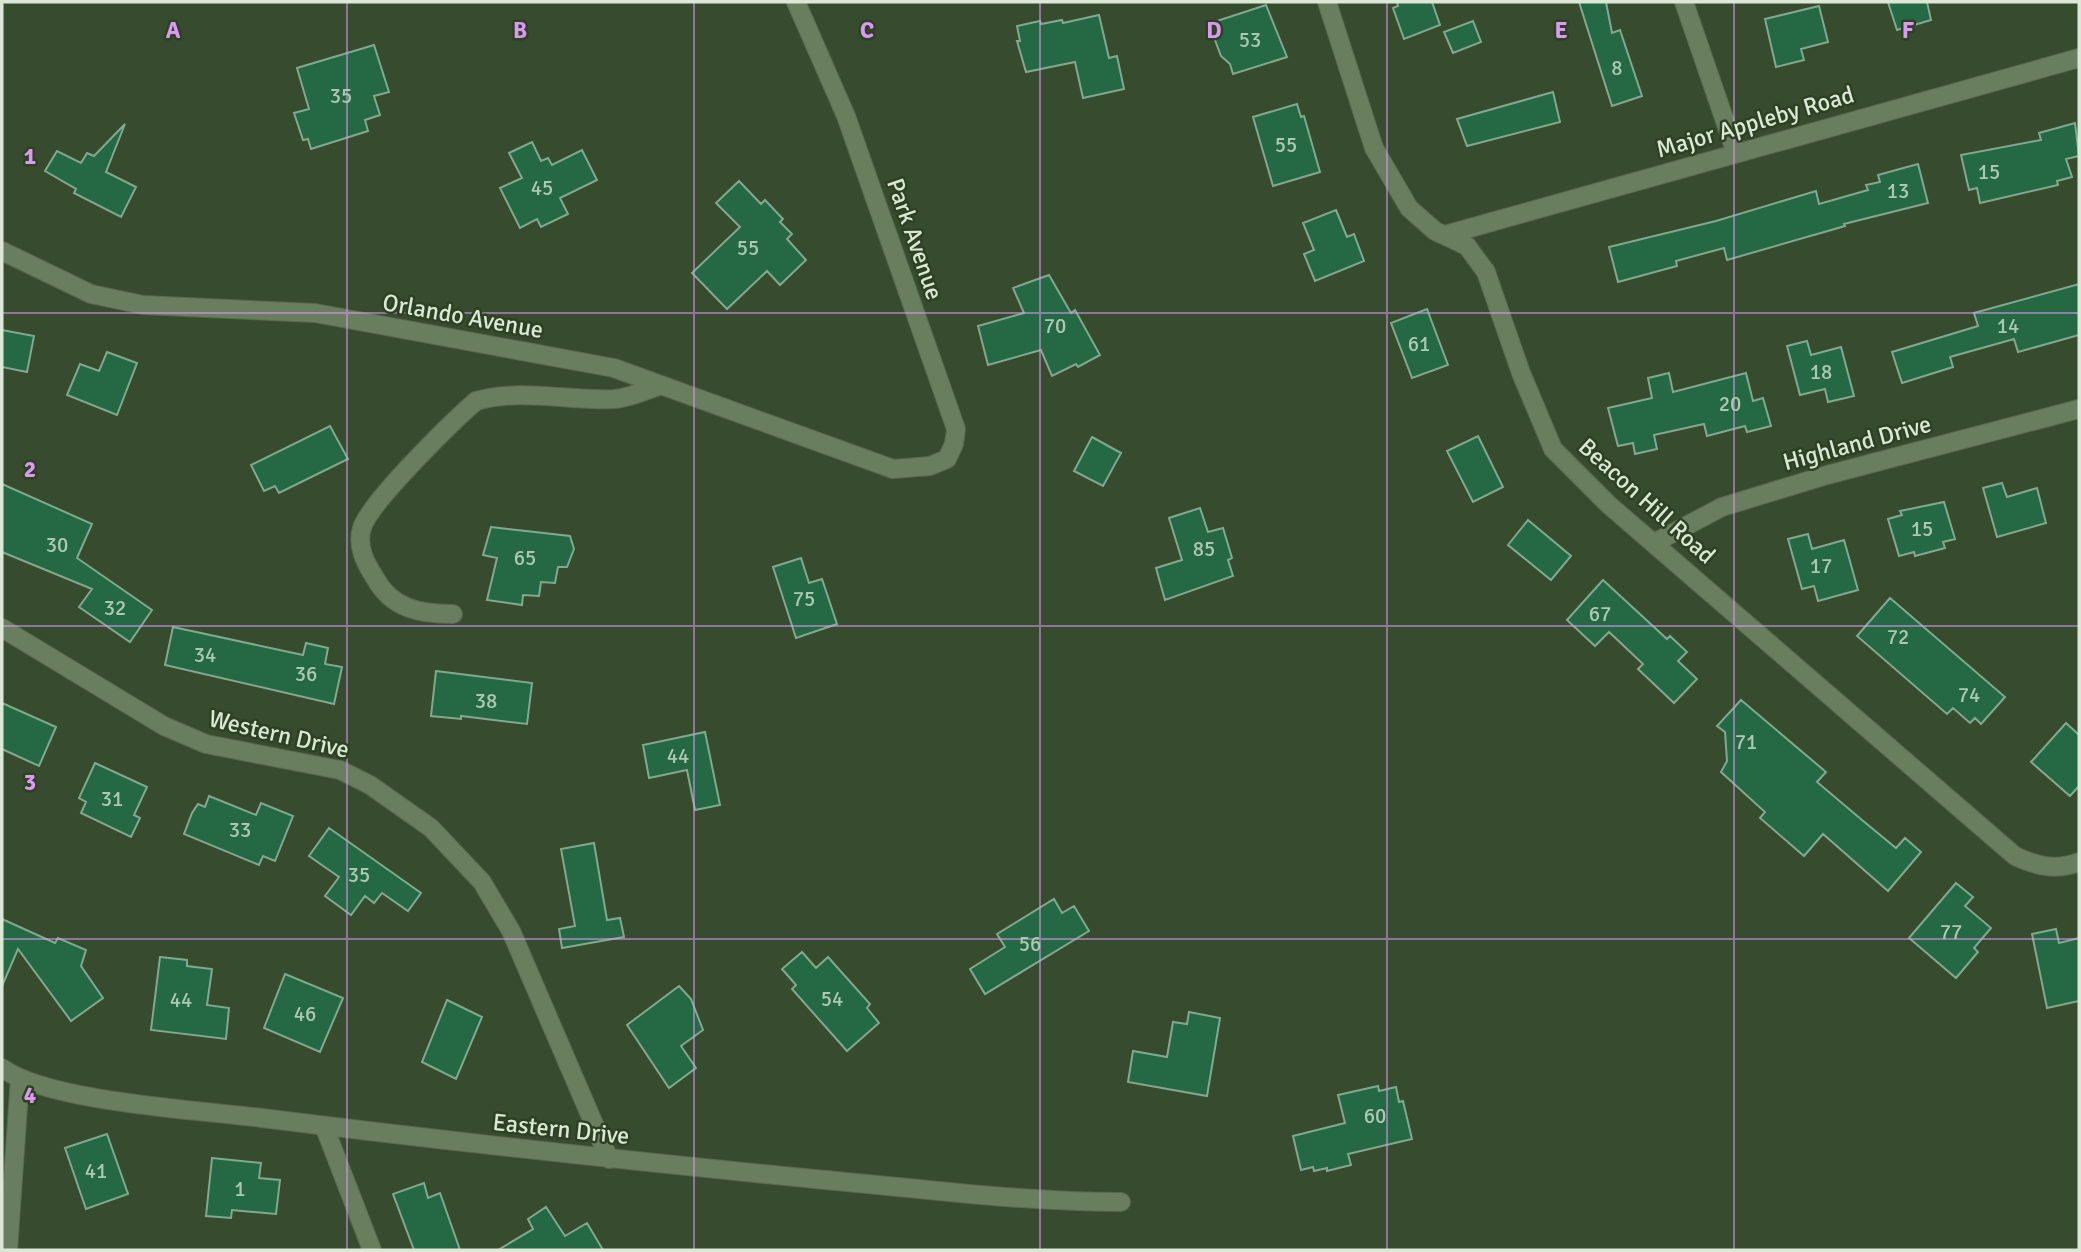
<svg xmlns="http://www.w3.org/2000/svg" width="2081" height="1252" font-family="Signika,sans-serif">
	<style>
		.building { fill: #246943; stroke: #82a88f; stroke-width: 2 }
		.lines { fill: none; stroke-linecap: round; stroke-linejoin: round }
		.minor-casing { stroke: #57684e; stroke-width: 20 }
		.minor { stroke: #687e5e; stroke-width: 18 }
		.grid { fill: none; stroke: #db99f5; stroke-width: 2; stroke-opacity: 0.55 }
		.labels { text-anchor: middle; stroke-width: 5; stroke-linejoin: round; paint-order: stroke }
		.number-label { font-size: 21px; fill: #adc8b1 }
		.street-label { font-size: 24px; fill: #dbe8d6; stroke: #2d4123 }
		.grid-label { font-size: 23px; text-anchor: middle; font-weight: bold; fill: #db99f5; stroke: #2d4123; stroke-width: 5; stroke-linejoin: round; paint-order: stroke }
	</style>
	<rect width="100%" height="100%" fill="#374b2e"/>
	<!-- building -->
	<path class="building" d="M1397,2H1432L1440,25L1404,39L1393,8L1398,6Z
		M1579,2H1606L1612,33L1620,30L1642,96L1612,106Z
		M1888,2H1927L1931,20L1897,30Z
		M1266,5L1287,57L1233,74L1230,64L1221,56L1215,40L1217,21Z
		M1819,6L1828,42L1801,49L1804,60L1776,67L1765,19Z
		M1099,15L1109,58L1117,56L1124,89L1083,98L1075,62L1026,72L1017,41H1020L1017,26L1040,21L1041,24L1062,20L1063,23Z
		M1473,21L1481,42L1453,53L1444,32Z
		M374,45L389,92L374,96L380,115L365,120L368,131L311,149L308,139L303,140L294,113L309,109L297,68Z
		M1553,92L1560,122L1467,146L1457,119Z
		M1297,104L1301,117L1304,116L1320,172L1273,186L1253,117Z
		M2075,123L2079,156L2066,159L2072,177L2057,181L2058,185L1980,203L1977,188L1969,190L1961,155L2041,140L2039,133Z
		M125,124L106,172L136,187L121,217L74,193L76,189L45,171L57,151L81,163L87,153L94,156Z
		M532,142L541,161L548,158L552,165L582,150L597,180L560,198L568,214L541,227L537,219L520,228L500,188L522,178L509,153Z
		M1918,164L1928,203L1844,224L1845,226L1727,260L1724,248L1676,261L1677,266L1618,282L1609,247L1716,221L1816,191L1819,204L1868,190L1866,185L1880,182L1878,175Z
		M739,181L761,204L765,200L783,219L780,222L792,234L787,239L806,260L780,285L767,271L727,309L692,273L740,227L716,203Z
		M1336,210L1347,237L1354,234L1364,261L1315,281L1304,254L1314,250L1303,223Z
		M1049,275L1071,313L1075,310L1100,355L1078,367L1076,364L1052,376L1041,350L988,365L978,326L1024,313L1013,288Z
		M2079,284V335L2018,352L2014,339L1950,357L1953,367L1902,383L1892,352L1978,326L1974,313Z
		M1427,309L1448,365L1412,378L1391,323Z
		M2,330L34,336L27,372L2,367Z
		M1807,341L1811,355L1841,347L1854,396L1828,402L1825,389L1800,395L1787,346Z
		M107,352L137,363L117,415L67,395L80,364L99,371Z
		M1669,373L1673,392L1746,373L1753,401L1763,398L1771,426L1747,432L1745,426L1707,436L1704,424L1654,435L1657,449L1635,454L1633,443L1618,446L1608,408L1652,398L1648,378Z
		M330,426L348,459L279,493L275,486L264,491L251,465Z
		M1478,436L1503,487L1473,502L1447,451Z
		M1092,437L1121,453L1103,486L1074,471Z
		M2002,483L2007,497L2037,488L2046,523L1997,537L1983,488Z
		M2,484L92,524L77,558L152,610L130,642L79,607L92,589L2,552Z
		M1944,502L1955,539L1943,542L1945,548L1915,556L1914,552L1899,556L1888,519L1902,515L1900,511Z
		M1200,508L1208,532L1223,528L1232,558L1228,560L1233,576L1165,600L1156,568L1182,560L1169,518Z
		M1528,520L1571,556L1551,580L1508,545Z
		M491,527L570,536L574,549L567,567H558L555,583L541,582L539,596L523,595L522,605L487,600L497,558L483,555Z
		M1808,534L1812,549L1844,540L1858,590L1818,601L1814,586L1802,589L1788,539Z
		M801,558L809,583L822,579L837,624L796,638L773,567Z
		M1603,580L1667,639L1670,636L1687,652L1678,661L1697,679L1674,703L1638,669L1643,664L1609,632L1595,646L1567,620Z
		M1890,598L2005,697L1981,724L1975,718L1970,723L1953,708L1947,714L1857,636Z
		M173,627L303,655L306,643L328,648L325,664L342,667L334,704L165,665Z
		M436,671L532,683L527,724L461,716V719L431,716Z
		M1741,700L1826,772L1817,782L1862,820L1896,848L1905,838L1921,852L1888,891L1823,834L1804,856L1760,818L1765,812L1721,772L1727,761L1725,732L1717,726Z
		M2,703L56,727L39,766L2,749Z
		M2066,723L2079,735V786L2070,796L2031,762Z
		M705,732L720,805L695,810L687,770L649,778L643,745Z
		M95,763L147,787L134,815L140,818L131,837L81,813L86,802L79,798Z
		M209,796L256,815L261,803L293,816L275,861L263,856L259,865L184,834L192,813L198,804L205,807Z
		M329,828L421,893L408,911L382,893L374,903L365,896L351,915L325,896L339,877L309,856Z
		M594,843L607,920L620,918L624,937L562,948L559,929L575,926L561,849Z
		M1956,883L1973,897L1965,906L1991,928L1974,948L1978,952L1956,978L1909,938Z
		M1054,899L1062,913L1074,906L1089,931L985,994L970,969L1005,947L997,934Z
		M2,919L55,943L58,938L86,950L81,966L103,998L71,1021L18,949L2,986Z
		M2056,929L2059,943L2079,938V1001L2047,1008L2032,934Z
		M802,952L816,968L828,957L870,1004L867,1008L879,1023L847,1051L792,989L796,985L782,969Z
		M160,957L187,960V966L212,969L207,1005L229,1008L226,1039L151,1030Z
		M285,974L343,998L320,1052L264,1028Z
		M679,986L691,999L703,1030L681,1046L696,1068L669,1088L627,1025Z
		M447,1000L482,1017L456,1079L422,1062Z
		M1189,1012L1220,1018L1207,1096L1128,1082L1133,1051L1167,1057L1173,1022L1187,1024Z
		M1378,1086L1379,1091L1396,1087L1399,1102L1403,1101L1412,1139L1348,1154L1351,1165L1327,1171V1168L1314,1171L1313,1167L1301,1170L1293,1136L1345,1123L1338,1095Z
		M107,1134L128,1194L86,1209L65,1148Z
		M212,1158L261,1163L259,1178L280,1180L276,1214L232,1210L231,1218L206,1216Z
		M424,1183L428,1198L440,1193L460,1250H414L393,1194Z
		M546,1207L565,1236L587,1223L603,1250H498L533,1229L528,1219Z"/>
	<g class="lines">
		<!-- minor casing -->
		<g class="minor-casing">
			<path id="minor" d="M1327,2L1374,148L1409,208L1435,231L1467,246L1486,272L1521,373L1553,449L1609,505L2015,856C2036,866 2056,871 2079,862
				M1684,2L1736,153
				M1445,235L2079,58
				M2,251L91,294L143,305L315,313L614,368L893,469L930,466L947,459L954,444L956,429L846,116L796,2
				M1654,543L1722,507L1827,475L2079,409
				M453,614C420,614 392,609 375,578C366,564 356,546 362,528C369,503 453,421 476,401C523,388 567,401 614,399C629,398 647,390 661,385
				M2,628L164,726L206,744L340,770L370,785L431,828L482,882L511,931L609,1159
				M2,1068C49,1102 199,1110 262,1118C446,1141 631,1161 815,1179C917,1188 1019,1202 1121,1202
				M324,1126L372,1250
				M8,1250L20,1078"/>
		</g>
		<!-- minor -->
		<use href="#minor" class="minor"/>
	</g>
	<!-- grid -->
	<path class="grid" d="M347,2V1250M694,2V1250M1040,2V1250M1387,2V1250M1734,2V1250M2,313H2079M2,626H2079M2,939H2079"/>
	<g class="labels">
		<!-- number labels -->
		<g class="number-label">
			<text x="1250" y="47">53</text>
			<text x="1617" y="75">8</text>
			<text x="341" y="103">35</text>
			<text x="1286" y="152">55</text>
			<text x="1989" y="179">15</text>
			<text x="542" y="195">45</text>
			<text x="1898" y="198">13</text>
			<text x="748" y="255">55</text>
			<text x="1055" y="333">70</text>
			<text x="2008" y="333">14</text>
			<text x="1419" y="351">61</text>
			<text x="1821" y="379">18</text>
			<text x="1730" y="411">20</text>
			<text x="1922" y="536">15</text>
			<text x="57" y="552">30</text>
			<text x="1204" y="556">85</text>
			<text x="525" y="565">65</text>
			<text x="1821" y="573">17</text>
			<text x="804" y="606">75</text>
			<text x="115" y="615">32</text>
			<text x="1600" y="621">67</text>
			<text x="1898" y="644">72</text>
			<text x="205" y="662">34</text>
			<text x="306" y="681">36</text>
			<text x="1969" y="702">74</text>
			<text x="486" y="708">38</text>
			<text x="1746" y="749">71</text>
			<text x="678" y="763">44</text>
			<text x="112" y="806">31</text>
			<text x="240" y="837">33</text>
			<text x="359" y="882">35</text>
			<text x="1951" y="939">77</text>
			<text x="1030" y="951">56</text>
			<text x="832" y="1006">54</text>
			<text x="181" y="1007">44</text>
			<text x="305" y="1021">46</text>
			<text x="1375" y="1123">60</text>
			<text x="96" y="1178">41</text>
			<text x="240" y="1196">1</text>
		</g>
		<!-- street labels -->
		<g class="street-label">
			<text transform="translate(1755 122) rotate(-16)" y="8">Major Appleby Road</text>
			<text transform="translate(915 239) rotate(71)" y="8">Park Avenue</text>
			<text transform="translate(463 316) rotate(10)" y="8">Orlando Avenue</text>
			<text transform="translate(1857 443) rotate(-15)" y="8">Highland Drive</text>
			<text transform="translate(1647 501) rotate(42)" y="8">Beacon Hill Road</text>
			<text transform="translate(279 734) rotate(13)" y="8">Western Drive</text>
			<text transform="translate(561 1129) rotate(6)" y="8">Eastern Drive</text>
		</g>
	</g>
	<g class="grid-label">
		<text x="173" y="38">A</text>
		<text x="520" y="38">B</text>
		<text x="867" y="38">C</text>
		<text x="1214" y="38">D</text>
		<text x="1561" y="38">E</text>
		<text x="1908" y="38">F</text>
		<text x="30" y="164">1</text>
		<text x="30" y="477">2</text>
		<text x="30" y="790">3</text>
		<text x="30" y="1103">4</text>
	</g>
	<!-- border -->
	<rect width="2081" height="1252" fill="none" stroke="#dbe8d6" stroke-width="7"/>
</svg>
